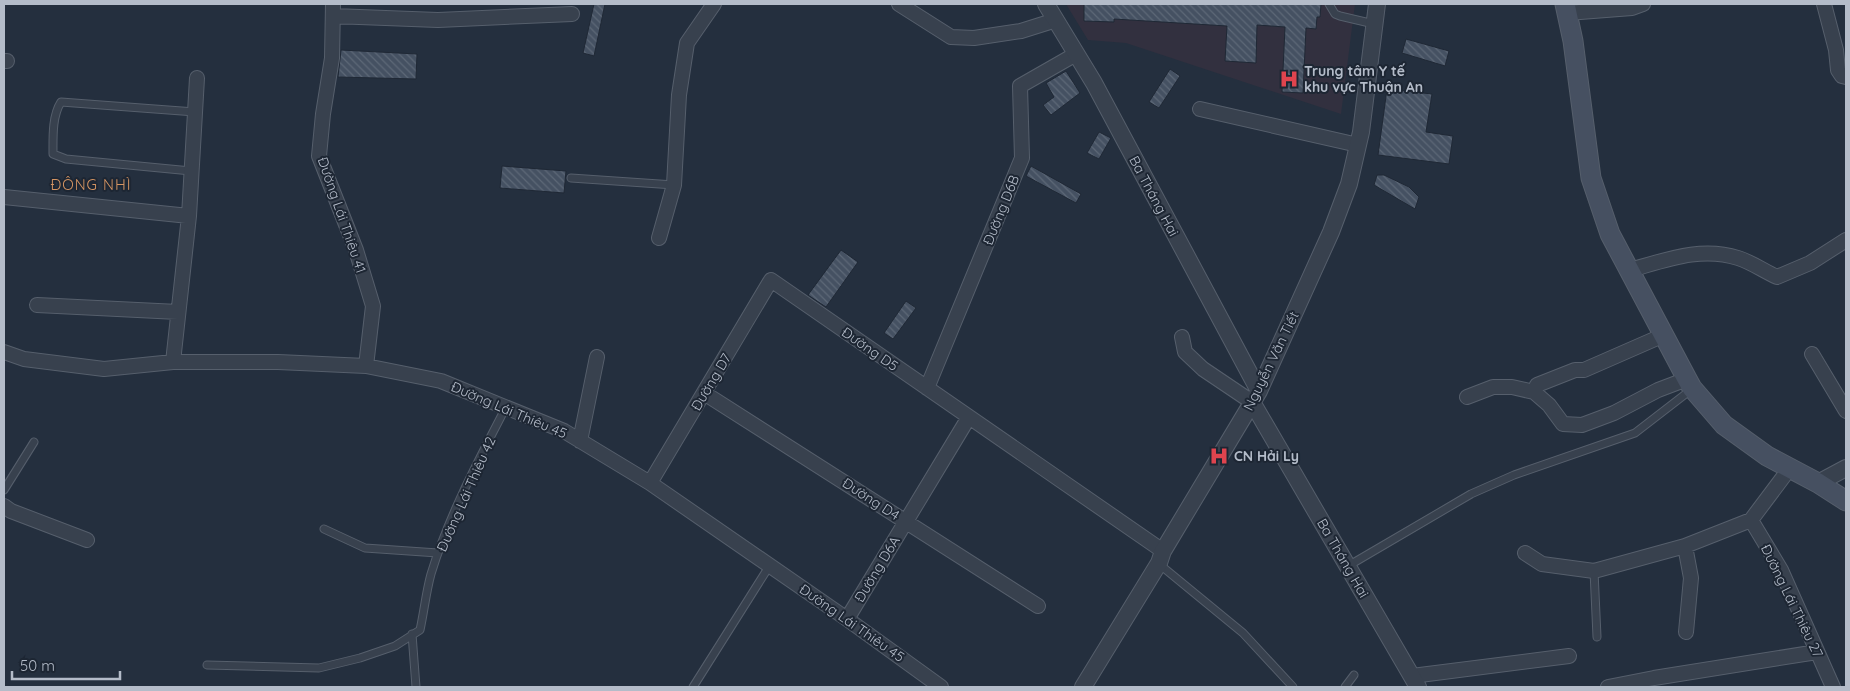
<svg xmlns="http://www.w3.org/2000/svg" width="1850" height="691" font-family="Quicksand,sans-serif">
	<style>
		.medical { fill: #32303f }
		.building { fill: url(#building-back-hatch); stroke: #1f2835 }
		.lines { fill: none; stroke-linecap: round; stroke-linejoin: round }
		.service-casing { stroke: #565f6c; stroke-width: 9 }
		.minor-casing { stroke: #565f6c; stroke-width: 16 }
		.tertiary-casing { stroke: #565f6c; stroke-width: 18 }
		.secondary-casing { stroke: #565f6c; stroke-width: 21 }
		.service { stroke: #38414e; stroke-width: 7 }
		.minor { stroke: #38414e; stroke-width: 14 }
		.tertiary { stroke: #38414e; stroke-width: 16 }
		.secondary { stroke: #465061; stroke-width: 19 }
		.labels { text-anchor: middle; stroke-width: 4; stroke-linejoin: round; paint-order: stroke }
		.poi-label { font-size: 14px; font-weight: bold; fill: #b4bcc9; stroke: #1d2633; text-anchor: start }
		.street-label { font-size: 14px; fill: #b4bcc9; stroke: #1d2633 }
		.neighbourhood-label { font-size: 15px; letter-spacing: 1px; fill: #d59563; stroke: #1d2633 }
	</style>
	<defs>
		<pattern id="building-back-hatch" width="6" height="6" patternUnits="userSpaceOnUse" patternTransform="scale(1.25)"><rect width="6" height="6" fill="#455162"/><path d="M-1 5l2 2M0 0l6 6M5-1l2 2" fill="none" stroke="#5d6877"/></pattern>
	</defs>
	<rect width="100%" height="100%" fill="#242f3e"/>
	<!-- medical -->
	<path class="medical" d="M1066,4H1355L1341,114L1126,43L1088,40Z"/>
	<!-- building -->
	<path class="building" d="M594,4H605L594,56L583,53Z
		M1084,4H1321L1320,17H1317L1316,29L1306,28L1303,93L1282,92L1285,27L1257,25L1256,63L1225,61L1227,26L1114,19V22L1084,21Z
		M1406,39L1449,51L1445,66L1402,53Z
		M341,50L417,54L416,79L338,77Z
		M1170,69L1180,76L1159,108L1149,102Z
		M1066,71L1080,93L1051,115L1043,105L1054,97L1046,83Z
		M1387,89L1432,94L1426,132L1453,136L1449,164L1378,155Z
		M1099,132L1111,138L1099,159L1087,153Z
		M502,166L566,171L564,193L500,188Z
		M1031,166L1081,194L1076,203L1026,176Z
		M1377,175H1384L1409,187L1419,197L1415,209L1374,185Z
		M841,250L858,262L826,307L808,295Z
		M906,301L916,308L893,339L884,333Z"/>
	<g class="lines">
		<!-- service casing -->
		<g class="service-casing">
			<path id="service" d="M1329,4L1335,14L1340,16L1374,24
				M191,171L66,159L53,154C53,137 52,116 61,102L195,112
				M571,178L674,185
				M4,490L34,442
				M324,529L365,548L438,553
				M1159,564L1243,633L1293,687
				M1348,566L1471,494L1514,475L1635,433L1692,389
				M1594,571L1597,637
				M412,634L416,687
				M207,665L319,668L360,658L395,646L420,630C424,612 426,592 431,574C449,515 478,461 506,407
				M693,687L770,565
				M1345,687L1354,675"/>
		</g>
		<!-- minor casing -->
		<g class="minor-casing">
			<path id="minor" d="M333,4L332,58L323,114L319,156L356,250L373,306L366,366
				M899,4L951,37L974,38L1021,31L1056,20
				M1824,4L1836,50L1838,70L1842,76L1846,77
				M1567,13L1632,8L1643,4
				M333,16L438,20L572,14
				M4,61H7
				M1200,109L1358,145
				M4,197L189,216
				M659,238L674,185L679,95L687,43L714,4
				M1630,270C1666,260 1701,246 1738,258C1751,262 1764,271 1777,277L1810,263L1846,240
				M37,305L178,312
				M1182,337L1185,352L1203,369L1252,402
				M4,352L24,359L104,369L173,362H278L366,366L441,381L564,431L650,483L847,619L941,687
				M1812,354L1846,411
				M173,362L189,216L197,78
				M927,388L1022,158L1020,86L1076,54
				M1534,392L1537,385L1575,370H1584L1664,335
				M704,393L1038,606
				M1467,397L1493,387H1512L1534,392L1549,405L1563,424L1582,425L1614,413L1658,390L1687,379
				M580,441L597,357
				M1790,468L1751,520L1781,570L1833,687
				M650,483L771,280L1163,551
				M4,506L11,511L87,540
				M1685,546L1691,578L1686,632
				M1525,553L1542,564L1594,571L1685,546L1751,520
				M847,619L969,417
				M1412,676L1569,656
				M1608,687L1654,678L1817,652"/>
		</g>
		<!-- tertiary casing -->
		<g class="tertiary-casing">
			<path id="tertiary" d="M1046,4L1094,83L1259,391
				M1252,402L1418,687
				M1818,483L1846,468
				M1083,687L1159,563L1163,551L1259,391L1331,232L1349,184L1361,132L1377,4"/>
		</g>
		<!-- secondary casing -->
		<g class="secondary-casing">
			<path id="secondary" d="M1565,4L1573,41L1591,178L1610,234L1687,379L1692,388L1724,425L1767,456L1818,483L1846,501"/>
		</g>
		<!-- service -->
		<use href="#service" class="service"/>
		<!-- minor -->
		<use href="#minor" class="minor"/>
		<!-- tertiary -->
		<use href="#tertiary" class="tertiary"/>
		<!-- secondary -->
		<use href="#secondary" class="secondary"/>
	</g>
	<!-- icons -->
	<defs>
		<g id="hospital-bare" transform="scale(1.5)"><path d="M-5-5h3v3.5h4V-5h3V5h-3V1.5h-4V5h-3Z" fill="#e0444e" stroke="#1d2633" stroke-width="2.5" paint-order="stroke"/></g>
	</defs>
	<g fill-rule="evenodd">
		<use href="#hospital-bare" x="1289" y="79"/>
		<use href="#hospital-bare" x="1219" y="456"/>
	</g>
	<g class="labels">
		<!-- poi labels -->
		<g class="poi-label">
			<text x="1304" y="76">Trung tâm Y tế<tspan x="1304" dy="16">khu vực Thuận An</tspan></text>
			<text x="1234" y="461">CN Hải Ly</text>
		</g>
		<!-- street labels -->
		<g class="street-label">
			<text transform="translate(1154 196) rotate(62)" y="5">Ba Tháng Hai</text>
			<text transform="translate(1001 210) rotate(-68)" y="5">Đường D6B</text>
			<text transform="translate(342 215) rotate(71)" y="5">Đường Lái Thiêu 41</text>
			<text transform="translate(870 349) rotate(35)" y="5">Đường D5</text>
			<text transform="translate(1271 361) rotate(-64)" y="5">Nguyễn Văn Tiết</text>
			<text transform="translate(711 382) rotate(-59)" y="5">Đường D7</text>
			<text transform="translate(509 410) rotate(23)" y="5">Đường Lái Thiêu 45</text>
			<text transform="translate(466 494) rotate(-66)" y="5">Đường Lái Thiêu 42</text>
			<text transform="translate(871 499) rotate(33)" y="5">Đường D4</text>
			<text transform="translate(1343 558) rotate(60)" y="5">Ba Tháng Hai</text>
			<text transform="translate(877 569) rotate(-59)" y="5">Đường D6A</text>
			<text transform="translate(1792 601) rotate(64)" y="5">Đường Lái Thiêu 27</text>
			<text transform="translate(852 623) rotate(35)" y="5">Đường Lái Thiêu 45</text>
		</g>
		<!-- neighbourhood labels -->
		<g class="neighbourhood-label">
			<text x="91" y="190">ĐÔNG NHÌ</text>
		</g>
	</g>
	<!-- border -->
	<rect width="1850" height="691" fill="none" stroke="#b4bcc9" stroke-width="10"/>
	<!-- scale -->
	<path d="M12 671v8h108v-8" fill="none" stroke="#b4bcc9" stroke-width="2.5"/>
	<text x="20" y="671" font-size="15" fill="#b4bcc9" stroke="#1d2633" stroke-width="4" paint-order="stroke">50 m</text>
</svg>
